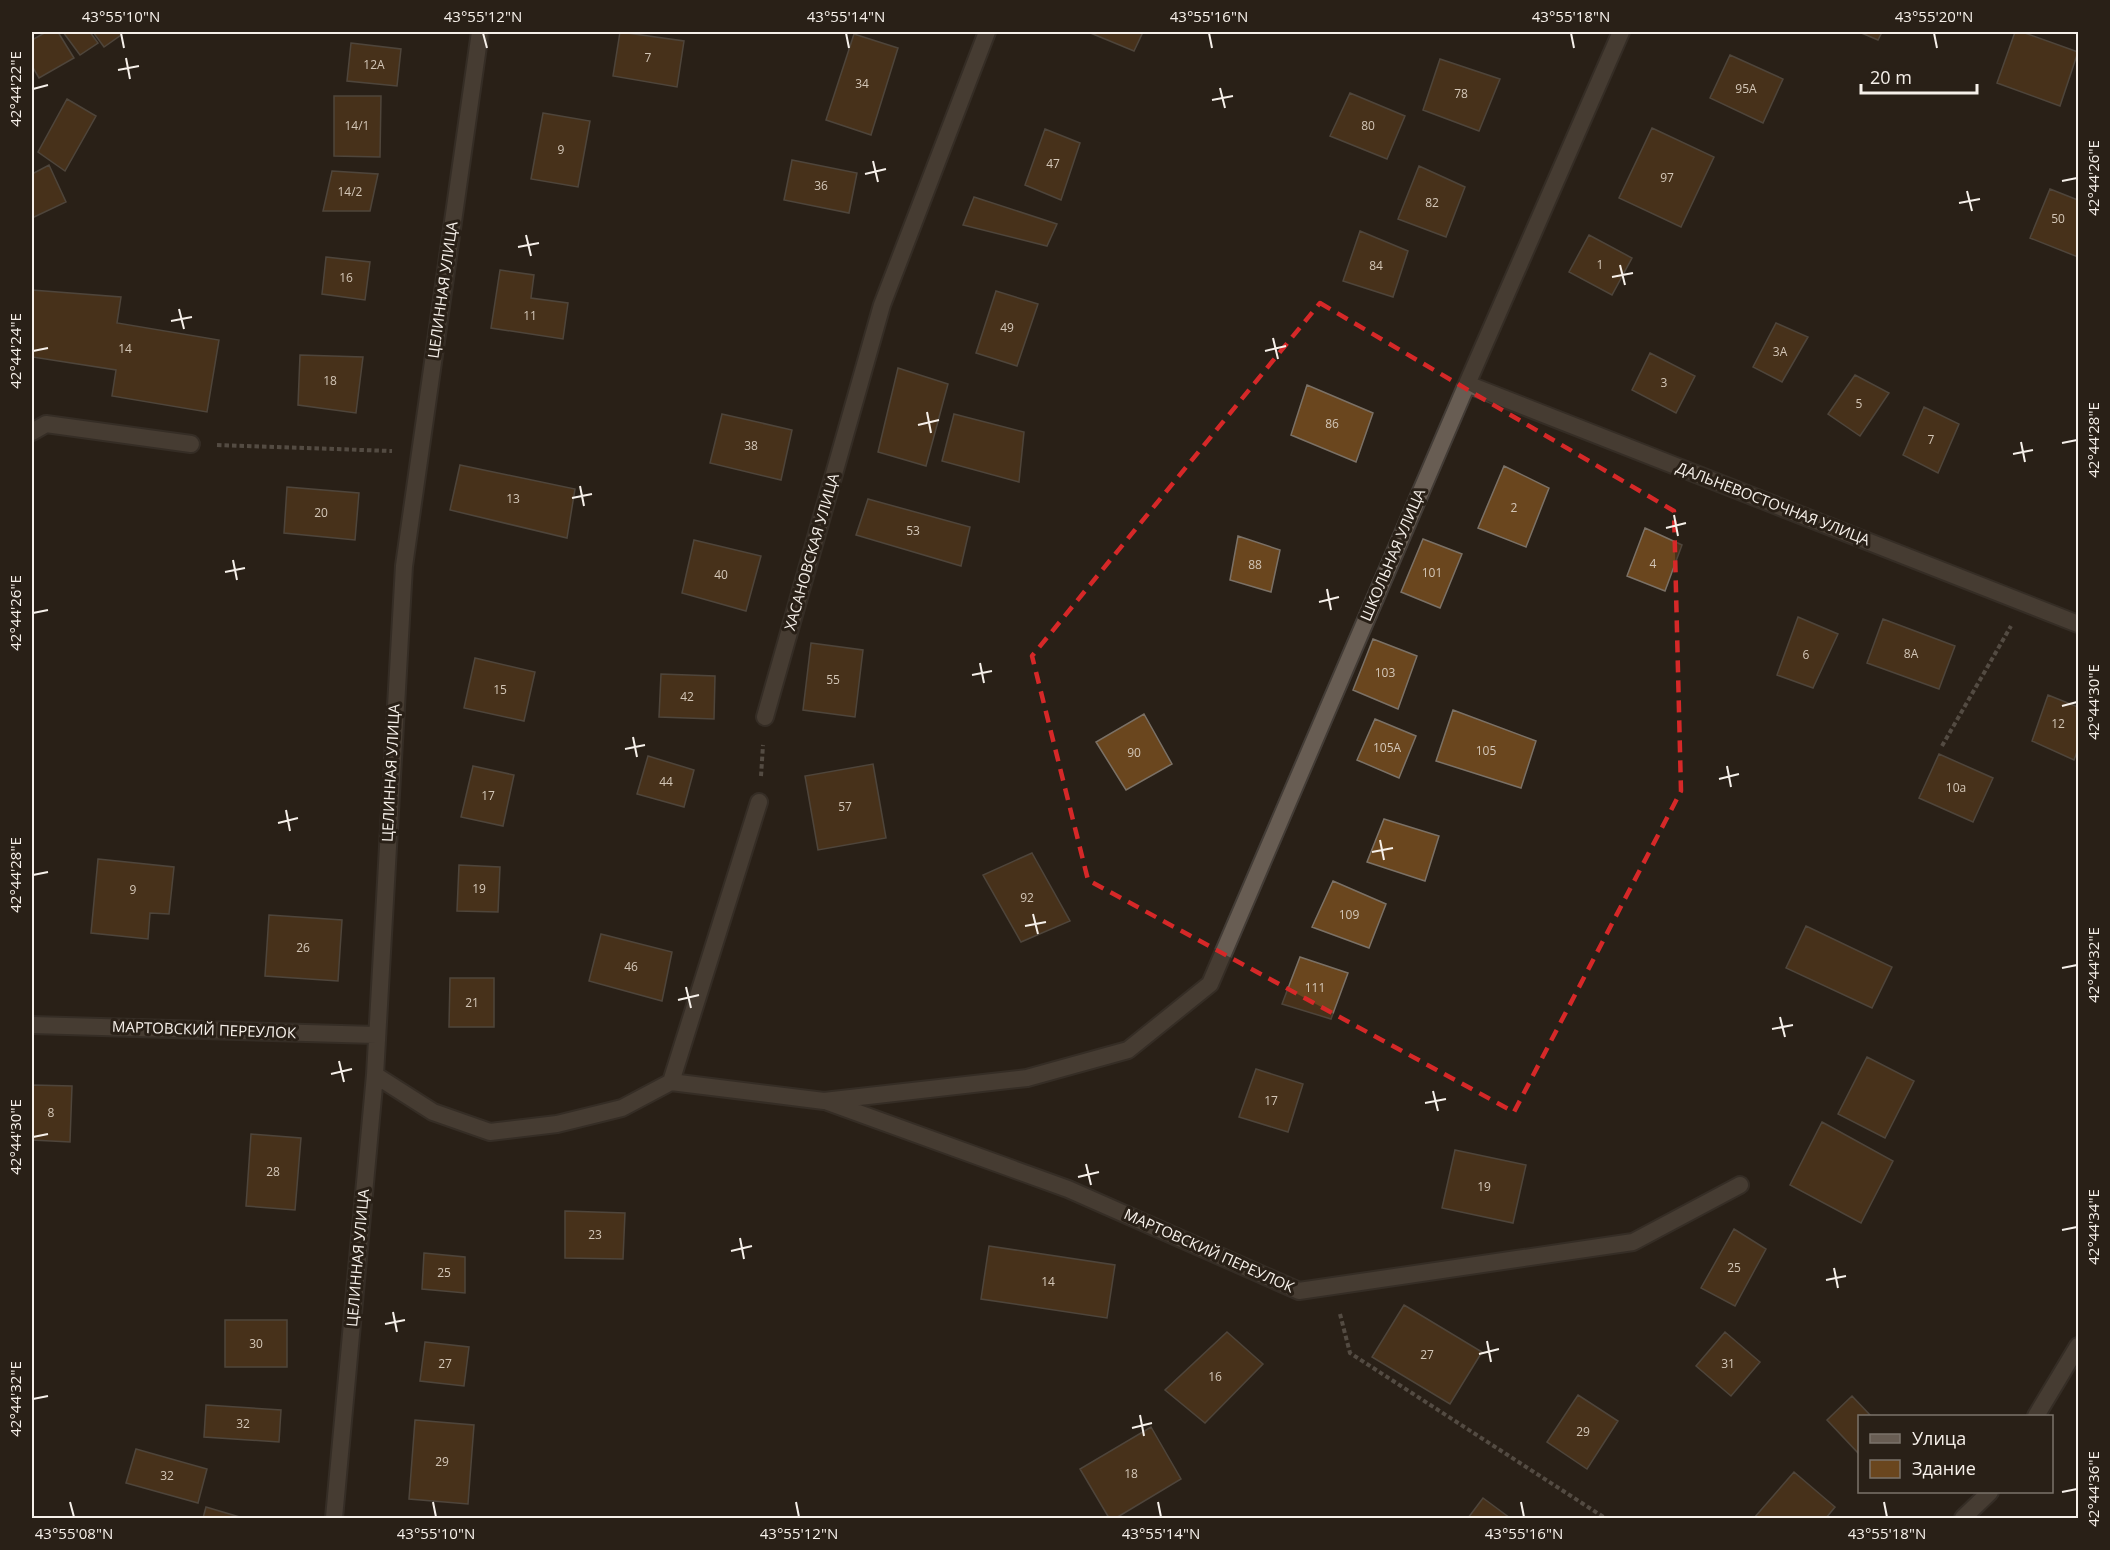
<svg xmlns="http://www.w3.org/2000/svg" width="2110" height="1550" font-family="'Open Sans',sans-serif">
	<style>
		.building { fill: #6a461e; stroke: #7b7166; stroke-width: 1.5 }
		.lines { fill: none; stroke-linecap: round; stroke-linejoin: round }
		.service-casing { stroke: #433c36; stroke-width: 20 }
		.minor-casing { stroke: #433c36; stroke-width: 20 }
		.path { stroke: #867e77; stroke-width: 4; stroke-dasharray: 4.5 3; stroke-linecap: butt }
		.service { stroke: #685d53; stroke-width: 16 }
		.minor { stroke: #685d53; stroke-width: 16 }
		.marked { fill: none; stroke: #d62828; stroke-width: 4.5; stroke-dasharray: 12 8; stroke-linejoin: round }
		.ticks { fill: none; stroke: #f6f0ea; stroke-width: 2 }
		.labels { text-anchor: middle; stroke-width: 6; stroke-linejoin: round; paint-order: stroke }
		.number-label { font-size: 12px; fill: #d3c6b7 }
		.street-label { font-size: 15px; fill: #f6f0ea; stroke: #292017 }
		.neatline { fill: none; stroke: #f6f0ea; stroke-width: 2 }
		.ticks-label { font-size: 15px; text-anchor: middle; fill: #f6f0ea }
	</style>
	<rect width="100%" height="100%" fill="#292017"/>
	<!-- building -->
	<path class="building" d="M46,32H58L74,58L39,78L32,66V40Z
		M63,32H90L98,43L80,55Z
		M93,32H119L121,35L104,47Z
		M620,32L684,41L677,87L613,76Z
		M1088,32H1143L1134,51Z
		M1859,32H1882L1878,40Z
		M2015,32H2022L2078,52L2060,106L1997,83Z
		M854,34L898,48L871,135L826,120Z
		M351,43L401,49L397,86L347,81Z
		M1730,55L1783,79L1763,123L1710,98Z
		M1440,59L1500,79L1479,131L1423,110Z
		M1350,93L1405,116L1387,159L1330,136Z
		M334,96H381L380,157L334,156Z
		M67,99L96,116L65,171L38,152Z
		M543,113L590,121L578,187L531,179Z
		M1652,128L1714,157L1681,227L1619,198Z
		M1045,129L1080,143L1061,200L1025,185Z
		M792,160L857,173L849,213L784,200Z
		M49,165L66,202L32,218V174Z
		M1419,166L1465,187L1446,237L1398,219Z
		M332,171L378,174L370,211H323Z
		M2050,189L2078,200V257L2030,238Z
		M974,197L1057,224L1047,246L963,225Z
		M1360,231L1408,251L1393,297L1343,281Z
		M1589,235L1632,258L1612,295L1569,272Z
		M326,257L370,262L365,300L322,294Z
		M500,270L534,275L531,298L568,303L563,339L491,328Z
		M32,290L121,297L117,323L219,340L207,412L112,396L116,370L33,357L32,359Z
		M996,291L1038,304L1017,366L976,353Z
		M1776,323L1808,337L1782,382L1753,367Z
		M1650,353L1695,376L1676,413L1632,390Z
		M300,355L363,357L356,413L298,405Z
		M898,368L948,384L926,466L878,452Z
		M1855,375L1889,393L1860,436L1828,414Z
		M1307,385L1373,413L1356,462L1291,435Z
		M1924,407L1959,424L1938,473L1903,455Z
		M722,414L792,430L781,480L710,463Z
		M954,414L1024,432L1019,482L942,461Z
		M460,465L575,489L567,538L450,510Z
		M1504,466L1549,488L1526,547L1478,528Z
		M287,487L359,493L355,540L284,533Z
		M868,499L970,527L961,566L856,535Z
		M1645,528L1682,545L1665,591L1627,576Z
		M1238,536L1280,550L1271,592L1230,580Z
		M1423,539L1462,554L1440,608L1401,592Z
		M694,540L761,556L746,611L682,593Z
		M1798,617L1838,634L1813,688L1777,675Z
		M1883,619L1955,646L1939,689L1867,663Z
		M1373,639L1417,656L1398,709L1353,690Z
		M811,643L863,650L855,717L803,710Z
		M475,658L535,672L524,721L464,708Z
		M661,674L715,676L714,719L659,717Z
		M2048,695L2078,707V749L2074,760L2032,741Z
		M1453,710L1536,741L1521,788L1436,761Z
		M1144,714L1172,764L1126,790L1096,742Z
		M1375,719L1416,736L1399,778L1357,760Z
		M1939,754L1993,778L1973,822L1919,798Z
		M648,756L694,770L684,807L637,794Z
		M873,764L886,838L818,850L805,776Z
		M473,766L514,775L503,826L461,817Z
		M1384,819L1439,836L1425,881L1367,862Z
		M1032,853L1070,921L1021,942L983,875Z
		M98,859L174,867L169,914L150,913L148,939L91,933Z
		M459,865L500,867L498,912L457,911Z
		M1333,881L1386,904L1369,948L1312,927Z
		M269,915L342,920L338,981L265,976Z
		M1806,926L1892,967L1872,1008L1786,968Z
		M601,934L672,952L662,1001L589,981Z
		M1300,957L1348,973L1331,1019L1282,1004Z
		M450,978H494V1027H449Z
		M1867,1057L1914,1081L1885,1138L1838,1114Z
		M1256,1069L1303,1084L1288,1132L1239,1117Z
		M32,1085L72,1086L70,1142L32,1140Z
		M1822,1122L1893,1161L1861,1223L1790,1185Z
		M251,1134L301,1138L295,1210L246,1206Z
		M1455,1150L1526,1165L1513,1223L1442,1208Z
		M565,1211L625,1213L623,1259L565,1258Z
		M1734,1229L1766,1249L1735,1306L1701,1288Z
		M989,1246L1115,1265L1107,1318L981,1299Z
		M424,1253L465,1257V1293L422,1289Z
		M1404,1305L1482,1352L1450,1404L1372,1357Z
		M225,1320H287V1367H225Z
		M1227,1332L1263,1364L1205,1423L1165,1390Z
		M1725,1332L1760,1362L1731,1396L1696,1366Z
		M425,1342L469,1347L464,1386L420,1381Z
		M1578,1395L1618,1421L1587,1469L1547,1442Z
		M1852,1396L1871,1416H1860V1455L1827,1420Z
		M206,1405L281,1410L279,1442L204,1437Z
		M415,1420L474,1425L468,1504L409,1499Z
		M1151,1427L1181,1479L1116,1518H1109L1080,1469Z
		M136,1449L207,1469L198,1503L126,1483Z
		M1794,1472L1835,1507L1826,1518H1754Z
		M1483,1498L1510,1518H1468Z
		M206,1507L243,1518H203Z"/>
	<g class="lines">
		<!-- service casing -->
		<g class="service-casing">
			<path id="service" d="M32,432L46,424L191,444"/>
		</g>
		<!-- minor casing -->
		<g class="minor-casing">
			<path id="minor" d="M1467,384L2078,624
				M765,717L882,305L987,32
				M32,1025L376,1035
				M375,1075L433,1112L490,1132L557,1124L622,1108L671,1082L824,1101L1027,1078L1128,1050L1210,984L1467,384L1621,32
				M671,1082L759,802
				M828,1102L1068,1189L1299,1291L1633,1242L1740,1185
				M2036,1416L2078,1346
				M334,1518L375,1075L404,566L480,32
				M1963,1518L1990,1492"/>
		</g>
		<!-- path -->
		<path class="path" d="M217,445L392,451
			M1942,746L2011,626
			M761,776L763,745
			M1340,1314L1350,1353L1605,1518"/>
		<!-- service -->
		<use href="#service" class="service"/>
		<!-- minor -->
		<use href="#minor" class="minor"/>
	</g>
	<!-- marked area -->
	<path d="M0 0H2110V1550H0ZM1320,303L1674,511L1681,791L1514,1112L1088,880L1032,656Z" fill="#292017" fill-opacity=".55" fill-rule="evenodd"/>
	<path class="marked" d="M1320,303L1674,511L1681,791L1514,1112L1088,880L1032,656Z"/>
	<!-- ticks -->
	<path class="ticks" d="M121,33L124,48M483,33L487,48M846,33L849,48M1209,33L1212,48M1571,33L1574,48M1934,33L1937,48M126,58L130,79M118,70L139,66M1220,88L1225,108M33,89L48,85M1212,100L1233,96M873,161L878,182M865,174L886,169M2062,181L2077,178M1967,191L1972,211M1959,203L1980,199M526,235L531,256M518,247L539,243M1620,265L1625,285M1612,277L1633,273M179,309L184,329M171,321L192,317M1273,338L1278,359M33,351L48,348M1265,351L1286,346M927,412L931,433M918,425L939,420M2021,442L2025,462M2062,443L2077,440M2013,454L2033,450M580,486L584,506M572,498L592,494M1674,515L1678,536M1666,528L1686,523M233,560L237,580M225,572L245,568M1327,589L1331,610M1319,602L1339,597M33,613L48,610M980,663L984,683M972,675L992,671M2062,706L2077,702M633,737L637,757M625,749L645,745M1727,766L1731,787M1719,779L1739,774M286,810L290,831M278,823L298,818M1380,840L1384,860M1372,852L1393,848M33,875L48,872M1033,914L1038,934M1025,926L1046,922M2062,968L2077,965M686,987L691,1008M678,1000L699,995M1780,1017L1785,1037M1772,1029L1793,1025M339,1061L344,1082M331,1074L352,1069M1433,1091L1438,1111M1425,1103L1446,1099M33,1137L48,1134M1086,1164L1091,1185M1078,1177L1099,1172M2062,1230L2077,1227M740,1238L744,1259M731,1251L752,1246M1834,1268L1838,1288M1826,1280L1846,1276M393,1312L397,1332M385,1324L405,1320M1487,1341L1491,1362M1479,1354L1499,1349M33,1399L48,1396M1140,1415L1144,1436M1132,1428L1152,1423M2062,1492L2077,1489M70,1502L74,1517M433,1502L436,1517M796,1502L799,1517M1158,1502L1161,1517M1521,1502L1524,1517M1884,1502L1887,1517"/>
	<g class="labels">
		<!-- number labels -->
		<g class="number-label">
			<text x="648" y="62">7</text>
			<text x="374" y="69">12А</text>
			<text x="862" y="88">34</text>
			<text x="1746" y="93">95А</text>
			<text x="1461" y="98">78</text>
			<text x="357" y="130">14/1</text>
			<text x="1368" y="130">80</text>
			<text x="561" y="154">9</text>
			<text x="1053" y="168">47</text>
			<text x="1667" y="182">97</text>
			<text x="821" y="190">36</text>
			<text x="350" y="196">14/2</text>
			<text x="1432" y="207">82</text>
			<text x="2058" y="223">50</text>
			<text x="1600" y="269">1</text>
			<text x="1376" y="270">84</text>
			<text x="346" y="282">16</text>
			<text x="530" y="320">11</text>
			<text x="1007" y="332">49</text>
			<text x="125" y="353">14</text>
			<text x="1780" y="356">3А</text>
			<text x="330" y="385">18</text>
			<text x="1664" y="387">3</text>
			<text x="1859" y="408">5</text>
			<text x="1332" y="428">86</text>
			<text x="1931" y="444">7</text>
			<text x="751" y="450">38</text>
			<text x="513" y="503">13</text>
			<text x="1514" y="512">2</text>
			<text x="321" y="517">20</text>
			<text x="913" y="535">53</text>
			<text x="1653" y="568">4</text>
			<text x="1255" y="569">88</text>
			<text x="1432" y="577">101</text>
			<text x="721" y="579">40</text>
			<text x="1911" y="658">8А</text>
			<text x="1806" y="659">6</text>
			<text x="1385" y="677">103</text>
			<text x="833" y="684">55</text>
			<text x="500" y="694">15</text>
			<text x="687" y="701">42</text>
			<text x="2058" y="728">12</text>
			<text x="1387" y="752">105А</text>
			<text x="1486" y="755">105</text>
			<text x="1134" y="757">90</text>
			<text x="666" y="786">44</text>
			<text x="1956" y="792">10а</text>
			<text x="488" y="800">17</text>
			<text x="845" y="811">57</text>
			<text x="479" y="893">19</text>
			<text x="133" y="894">9</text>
			<text x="1027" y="902">92</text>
			<text x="1349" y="919">109</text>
			<text x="303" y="952">26</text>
			<text x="631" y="971">46</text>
			<text x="1315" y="992">111</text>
			<text x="472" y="1007">21</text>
			<text x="1271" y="1105">17</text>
			<text x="51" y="1117">8</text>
			<text x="273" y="1176">28</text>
			<text x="1484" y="1191">19</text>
			<text x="595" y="1239">23</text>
			<text x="1734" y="1272">25</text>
			<text x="444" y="1277">25</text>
			<text x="1048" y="1286">14</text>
			<text x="256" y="1348">30</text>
			<text x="1427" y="1359">27</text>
			<text x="445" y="1368">27</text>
			<text x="1728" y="1368">31</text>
			<text x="1215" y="1381">16</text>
			<text x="243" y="1428">32</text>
			<text x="1583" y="1436">29</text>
			<text x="442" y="1466">29</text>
			<text x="1131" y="1478">18</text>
			<text x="167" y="1480">32</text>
		</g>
		<!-- street labels -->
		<g class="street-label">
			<text transform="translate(443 290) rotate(-82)" y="5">ЦЕЛИННАЯ УЛИЦА</text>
			<text transform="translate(1773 504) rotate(21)" y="5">ДАЛЬНЕВОСТОЧНАЯ УЛИЦА</text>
			<text transform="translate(812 552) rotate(-74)" y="5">ХАСАНОВСКАЯ УЛИЦА</text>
			<text transform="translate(1393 555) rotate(-67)" y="5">ШКОЛЬНАЯ УЛИЦА</text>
			<text transform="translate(391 773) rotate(-87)" y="5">ЦЕЛИННАЯ УЛИЦА</text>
			<text transform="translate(204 1030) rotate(2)" y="5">МАРТОВСКИЙ ПЕРЕУЛОК</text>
			<text transform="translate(1209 1251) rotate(24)" y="5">МАРТОВСКИЙ ПЕРЕУЛОК</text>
			<text transform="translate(358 1258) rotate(-85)" y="5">ЦЕЛИННАЯ УЛИЦА</text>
		</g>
	</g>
	<!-- border -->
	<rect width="2110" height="1550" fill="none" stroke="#292017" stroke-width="66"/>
	<!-- legend -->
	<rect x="1858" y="1415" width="195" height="78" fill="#292017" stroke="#7b736b" stroke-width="1.5"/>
	<rect x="1870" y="1434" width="30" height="9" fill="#685d53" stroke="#7b736b" stroke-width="1.5"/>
	<text x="1912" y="1445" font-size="18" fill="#f6f0ea">Улица</text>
	<rect x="1870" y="1460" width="30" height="18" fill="#6a461e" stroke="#7b736b" stroke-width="1.5"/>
	<text x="1912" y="1475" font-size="18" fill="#f6f0ea">Здание</text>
	<!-- scale -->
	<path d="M1861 84v9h116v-9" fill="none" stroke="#f6f0ea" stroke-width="3"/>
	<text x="1870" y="84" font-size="18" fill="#f6f0ea" stroke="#292017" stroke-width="4.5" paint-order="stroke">20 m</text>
	<rect x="33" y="33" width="2044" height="1484" class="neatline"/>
	<g class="ticks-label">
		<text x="121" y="22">43°55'10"N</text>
		<text x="483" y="22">43°55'12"N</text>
		<text x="846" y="22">43°55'14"N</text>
		<text x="1209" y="22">43°55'16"N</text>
		<text x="1571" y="22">43°55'18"N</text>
		<text x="1934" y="22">43°55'20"N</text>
		<text transform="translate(16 89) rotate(-90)" y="5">42°44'22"E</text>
		<text transform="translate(2094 178) rotate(-90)" y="5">42°44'26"E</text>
		<text transform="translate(16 351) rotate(-90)" y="5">42°44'24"E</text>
		<text transform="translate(2094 440) rotate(-90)" y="5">42°44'28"E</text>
		<text transform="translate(16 613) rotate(-90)" y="5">42°44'26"E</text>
		<text transform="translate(2094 702) rotate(-90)" y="5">42°44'30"E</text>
		<text transform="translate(16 875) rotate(-90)" y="5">42°44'28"E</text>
		<text transform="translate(2094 965) rotate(-90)" y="5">42°44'32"E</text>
		<text transform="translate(16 1137) rotate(-90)" y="5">42°44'30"E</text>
		<text transform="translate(2094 1227) rotate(-90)" y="5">42°44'34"E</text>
		<text transform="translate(16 1399) rotate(-90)" y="5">42°44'32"E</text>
		<text transform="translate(2094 1489) rotate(-90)" y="5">42°44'36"E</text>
		<text x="74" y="1539">43°55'08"N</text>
		<text x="436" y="1539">43°55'10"N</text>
		<text x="799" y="1539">43°55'12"N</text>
		<text x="1161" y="1539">43°55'14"N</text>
		<text x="1524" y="1539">43°55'16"N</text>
		<text x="1887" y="1539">43°55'18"N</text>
	</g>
</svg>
